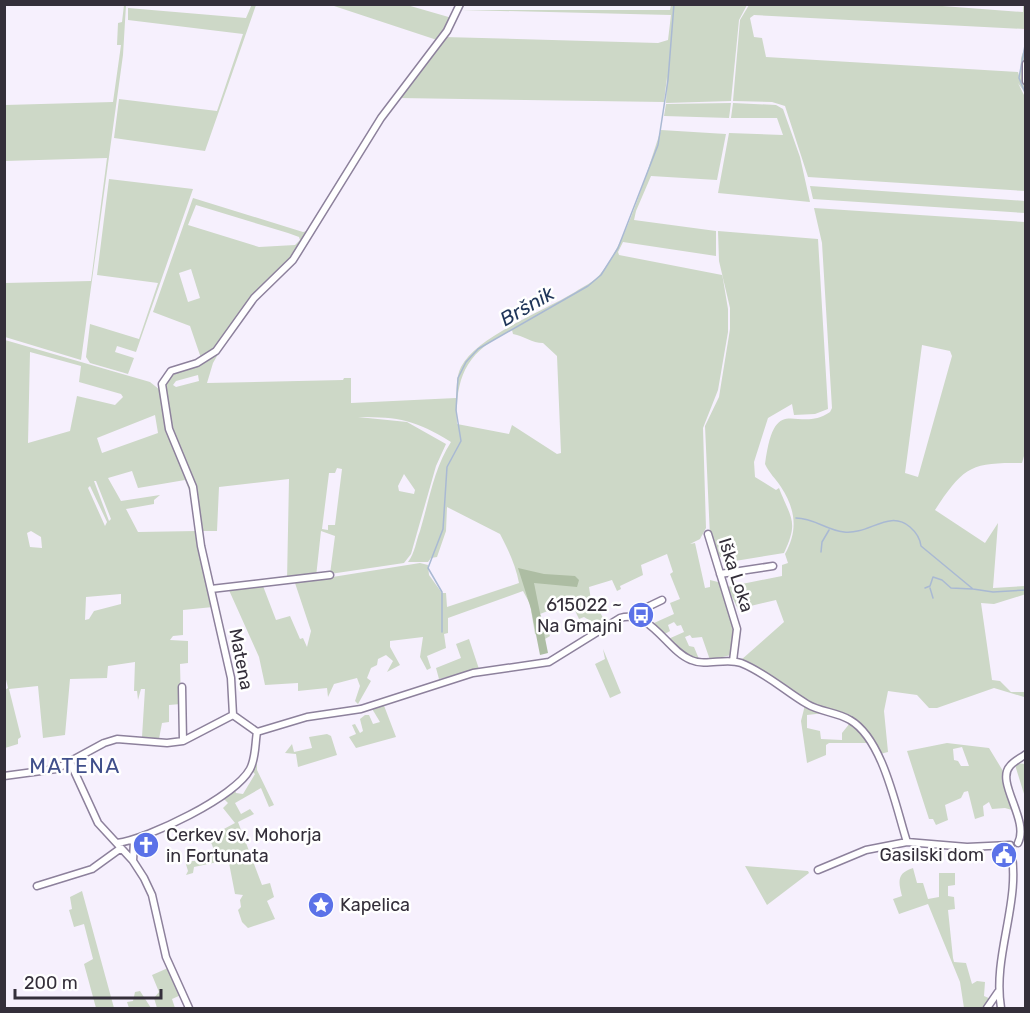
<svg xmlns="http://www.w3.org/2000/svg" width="1030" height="1013" font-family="Rubik,sans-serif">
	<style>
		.green { fill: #cdd8c7; fill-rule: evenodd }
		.forest { fill: #adbda3 }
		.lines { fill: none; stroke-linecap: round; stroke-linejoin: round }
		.stream { stroke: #a9b9d3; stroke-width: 1.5 }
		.minor-casing { stroke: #8d819c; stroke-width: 9 }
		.minor { stroke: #fff; stroke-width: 6 }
		.labels { text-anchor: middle; stroke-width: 5; stroke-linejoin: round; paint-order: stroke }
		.street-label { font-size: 18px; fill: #342f3a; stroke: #fff }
		.poi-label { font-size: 18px; fill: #342f3a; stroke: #fff; text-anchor: end }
		.water-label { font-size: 20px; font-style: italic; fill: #1f3559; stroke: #fff }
		.quarter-label { font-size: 21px; letter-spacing: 1.5px; fill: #404f8b; stroke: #fff }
	</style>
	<rect width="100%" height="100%" fill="#f6f0fd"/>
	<!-- green -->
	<path class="green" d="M252,4L256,5L205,151L114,138L119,99L217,111L243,34L128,20V8L246,18Z
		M916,4L1023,12V5H1025V29L754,15L750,18L754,37L762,38L766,57L1018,72L1020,79L1021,58L1025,46L1023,74L1025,93L1018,83L1025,97V191L808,177L785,106L772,102L733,101L740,20L749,5Z
		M124,5H126L123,55L81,360L5,337V283L91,281L107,158L5,161V105L113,102L121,45H117L118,23L122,22Z
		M331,5H407L452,18L437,40Z
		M671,5H747L739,20L731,101L666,103L667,77L664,102L399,98L444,37L658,43L668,40L671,15L461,10H670Z
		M731,103L729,118L664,116L666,104Z
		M733,103L776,105L783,109L800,157L810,202L718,193L729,133L783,135L777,118H731Z
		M661,130L726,134L717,180L651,176L636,211L634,220L716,231V256L623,242L618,252L619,255L722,275L723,279L728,309V332L718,390L703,428L706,528L700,539L690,544L695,543L705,588L710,587V580L722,583L735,629L731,655L710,660L702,637L692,638L690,635L685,637L689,646L694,647L699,659L692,658L666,640L684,632L681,625L677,626L674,622L668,625L670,631L663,635L654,623L674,614L670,603L680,599L670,574L673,572L667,554L641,565L643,575L620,586L621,589L617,591L612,580L589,587L593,613L599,610L606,624L602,627L598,620L592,622L584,617L579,619L571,602L540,614L550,636L545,639L535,634L530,604L523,591L448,618V633L444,634L446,648L427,656L431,668L427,670L420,657L423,637L390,641V647L400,665L387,672L393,661L386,655L378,659L377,665L371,668L367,678L371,681L358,704L355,701L360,686L357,678L334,684L328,697L327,688L298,691V683L265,685L259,657L228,588L263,586L276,620L290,616L300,639L303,638L307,647L311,631L295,583L420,563L428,565L429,575L442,593H446L447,607L519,583C516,566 507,547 500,534L447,507L446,531L437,557L431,558L428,562H408C415,553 416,541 420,531C429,501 434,468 451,442C415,420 400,417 358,417L407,422L446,444L436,466L411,554L404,563L330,574L335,536L321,531L316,577L287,581L289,479L219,487L217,531H201L197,499L172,432L164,392L166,382L175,372L202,363L221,349L213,363L207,383L343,380L344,378H351V403L456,398C457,387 456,377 461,367C477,336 544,311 575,292C584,286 594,282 601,273C629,238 646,173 661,130ZM512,330L513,334C524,336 532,343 543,343L557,356L561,453L557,454L512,425L509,434L457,424C455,375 467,351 512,330ZM198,375L199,381L176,387L173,385L176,381ZM337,468L342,469L335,525H328V530L322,529L329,473H335ZM404,474L415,490L414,494L399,491L398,486Z
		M342,173H345L295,254L211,352L201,358L190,326L153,312L193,198L303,232L307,231ZM196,205L288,233L299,237L300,240L295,245L259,247L188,225ZM191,269L200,298L188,302L179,273Z
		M109,179L193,189L136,352L117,346L115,352L134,358L128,374L90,363L86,357L90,324L139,339L158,283L97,275Z
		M810,186L1025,201V213L813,199Z
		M814,208L1025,222L1026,449L1022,463C971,462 963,467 935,510L985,543L998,523L993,588L1025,586L1026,594L994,604L981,603L992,680L1000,681L1011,692H1025V705L1024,697L994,688L937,708H929L917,695L888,691L884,711L888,752L880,754L860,726L802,698L784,684L741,660L784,622L776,600L738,609L727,587L782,576V565L788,563L785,554C798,531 796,510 781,487C776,479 769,473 765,464C775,389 796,435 830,412L832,408L822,243ZM922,345L950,351L952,356L918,477L905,473Z
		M718,231L818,239L828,409L815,414L794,415L792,404L768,418L754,462L755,477L776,490L779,488C791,519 799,521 784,553L729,562L719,556L710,537L705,426L719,397L730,329V308L719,261Z
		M5,340L150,382L160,390L165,422L191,490H189L185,480L138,488L132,471L108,478L121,501L160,495L154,500V504L126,509L138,532L197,531L213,607L183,610V635L173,636L170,640L188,641V663L180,664L181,704L169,705V722L162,723L159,739L142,737L145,689H141L138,700L137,691H134L135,662L108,666L107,678L70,679L65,735L43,738L38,686L9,689L21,737L18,739V744L5,748V690L8,688L4,671ZM30,352L81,366L79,382L121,394L123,397L115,405L77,396L70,431L28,443ZM155,415L158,433L102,453L97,438ZM94,481H96L111,519L109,521ZM90,486L107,522L105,526L88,488ZM31,531L41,537L42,548L30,547L27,533ZM121,594V604L94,611L89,619L85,620L86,597Z
		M469,639L479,669L439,679L436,668L461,658L456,644Z
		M603,649L621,693L610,698L595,664L605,659Z
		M383,703L396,737L356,748L349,737L356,734L352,725L355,724L360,733L363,731L360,719L365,715H369L373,724L380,722L371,707Z
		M805,705L825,713L807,715V728L820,731L821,739L842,740V733L850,723L871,743H829L826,745V755L807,763L801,721Z
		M327,734L331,736L337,755L298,767L296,754L285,753L292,744L294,752L312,748L309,737Z
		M947,743L989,748L1003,771L1012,810L1005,808L992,809L989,802L983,806L984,816L975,819L968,791L964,792L961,798L945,805L948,820L936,825L933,819H929L907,751ZM962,747L969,766H961L958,761L954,760L953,749Z
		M257,763V770L274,805L269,807L261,788L235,803L241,814L250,809L254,814L238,822L262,885L270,883L274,897L267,901L275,919L248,928L242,922L238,910L241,907L240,900L243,895L235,894L229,863L222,861L194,867L193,873L186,875L188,871L185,861C195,862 208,860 214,850L209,837L235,823L223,808L228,803L222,797L234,787L236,793L243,794L255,774L252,771Z
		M1016,763L1025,764V797L1015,765Z
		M745,866L808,871L809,873L767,905Z
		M913,868L917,883H923L928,899L939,897V873H955V885L948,886V896L954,897L955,909L948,910L953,958L954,962L966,963L972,984L977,981L985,982L984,996L991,999L985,1008H964L960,982L928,904L899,914L893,899L902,896C898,881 897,873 913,868Z
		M82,891L114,1008H96L84,964L93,959L84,924L74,927L69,910L72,909L70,897Z
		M168,968L181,995L172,999L175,1008H157L154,998L159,992L152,975Z
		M140,991L151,1008H129L127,1002L133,1001L135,992Z"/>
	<!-- forest -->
	<path class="forest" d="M518,568L544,574L575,576L579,580L577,587L534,583L548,653L540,655L531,609Z"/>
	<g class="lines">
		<!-- stream -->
		<path class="stream" d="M1026,40L1019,78L1026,95
			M796,518C814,518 826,530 844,532C869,535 889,509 910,527C917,533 920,538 921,546L973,589L993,592L1026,590
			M821,552L822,542L829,530
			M925,588L930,586L933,577L942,580L951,588L972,589
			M930,588L933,598
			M442,632V592L428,568L443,529L447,467L461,441L456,410L458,378L466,362L478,349L588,286L601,275L618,248L658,145L668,80L674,4"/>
		<!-- minor casing -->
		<g class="minor-casing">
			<path id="minor" d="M1026,64V81
				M708,534L737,629L733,661
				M720,574L773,566
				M211,589L330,575
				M634,617L637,612L662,600
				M182,687L183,741
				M233,715L257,732L307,717L361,709L473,673L549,662L620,618C651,609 666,650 691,660C707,667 725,657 741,663C766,673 785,691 807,704C820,712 837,712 850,720C883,739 896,808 907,842L967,847L1010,845C1023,900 992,953 1001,1008
				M233,715L231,678L201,546L193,487L169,429L162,384L171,371L197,363L216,351L254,298L293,260L381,118L447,31L460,4
				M70,762L98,823L133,861L144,878L152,895L166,957L189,1008
				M4,776L56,769L104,743L117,739L167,743L183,741L233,715
				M117,843C148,839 235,797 250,769C256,758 255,743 257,732
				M1018,843C1030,820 995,782 1010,766C1014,761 1021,758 1026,754
				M133,861L134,841
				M818,870L866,850L907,842
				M37,886L92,869L121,848
				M987,1008L998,992"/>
		</g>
		<!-- minor -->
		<use href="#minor" class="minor"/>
	</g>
	<!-- icons -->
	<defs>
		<g id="bus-disc" transform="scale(1.35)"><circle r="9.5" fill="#5b72e8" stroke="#fff"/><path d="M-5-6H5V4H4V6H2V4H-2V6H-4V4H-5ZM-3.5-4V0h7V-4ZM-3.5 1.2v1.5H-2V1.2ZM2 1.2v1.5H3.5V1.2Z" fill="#fff"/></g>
		<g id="church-disc" transform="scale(1.35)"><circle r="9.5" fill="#5b72e8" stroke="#fff"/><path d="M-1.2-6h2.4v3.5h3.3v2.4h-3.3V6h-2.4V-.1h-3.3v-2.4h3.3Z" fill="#fff"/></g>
		<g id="civic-disc" transform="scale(1.35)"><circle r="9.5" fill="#5b72e8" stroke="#fff"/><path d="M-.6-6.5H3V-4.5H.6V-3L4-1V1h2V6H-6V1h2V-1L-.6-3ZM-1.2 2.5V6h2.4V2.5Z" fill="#fff"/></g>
		<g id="sight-disc" transform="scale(1.35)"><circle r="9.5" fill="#5b72e8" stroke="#fff"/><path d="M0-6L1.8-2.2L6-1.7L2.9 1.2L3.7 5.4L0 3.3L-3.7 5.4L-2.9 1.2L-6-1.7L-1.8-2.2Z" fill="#fff"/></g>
	</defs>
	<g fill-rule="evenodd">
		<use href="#bus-disc" x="641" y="615"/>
		<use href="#church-disc" x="146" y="845"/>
		<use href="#civic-disc" x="1004" y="855"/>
		<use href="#sight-disc" x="321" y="905"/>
	</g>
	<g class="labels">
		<!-- street labels -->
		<g class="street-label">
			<text transform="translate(736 575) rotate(72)" y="6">Iška Loka</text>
			<text transform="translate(241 659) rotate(79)" y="6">Matena</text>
		</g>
		<!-- poi labels -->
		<g class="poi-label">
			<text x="622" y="611">615022 ~<tspan x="622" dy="21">Na Gmajni</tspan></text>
			<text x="166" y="841" text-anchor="start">Cerkev sv. Mohorja<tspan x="166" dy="21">in Fortunata</tspan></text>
			<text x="984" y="861">Gasilski dom</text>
			<text x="340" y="911" text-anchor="start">Kapelica</text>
		</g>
		<!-- water labels -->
		<g class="water-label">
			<text transform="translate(527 306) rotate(-30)" y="7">Bršnik</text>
		</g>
		<!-- quarter labels -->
		<g class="quarter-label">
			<text x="75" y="773">MATENA</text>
		</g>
	</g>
	<!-- border -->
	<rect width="1030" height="1013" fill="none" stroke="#342f3a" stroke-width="12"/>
	<!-- scale -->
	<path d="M15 989v9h146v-9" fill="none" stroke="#342f3a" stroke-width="3"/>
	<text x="24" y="989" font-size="18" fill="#342f3a" stroke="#ffffff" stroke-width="4.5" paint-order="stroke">200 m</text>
</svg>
